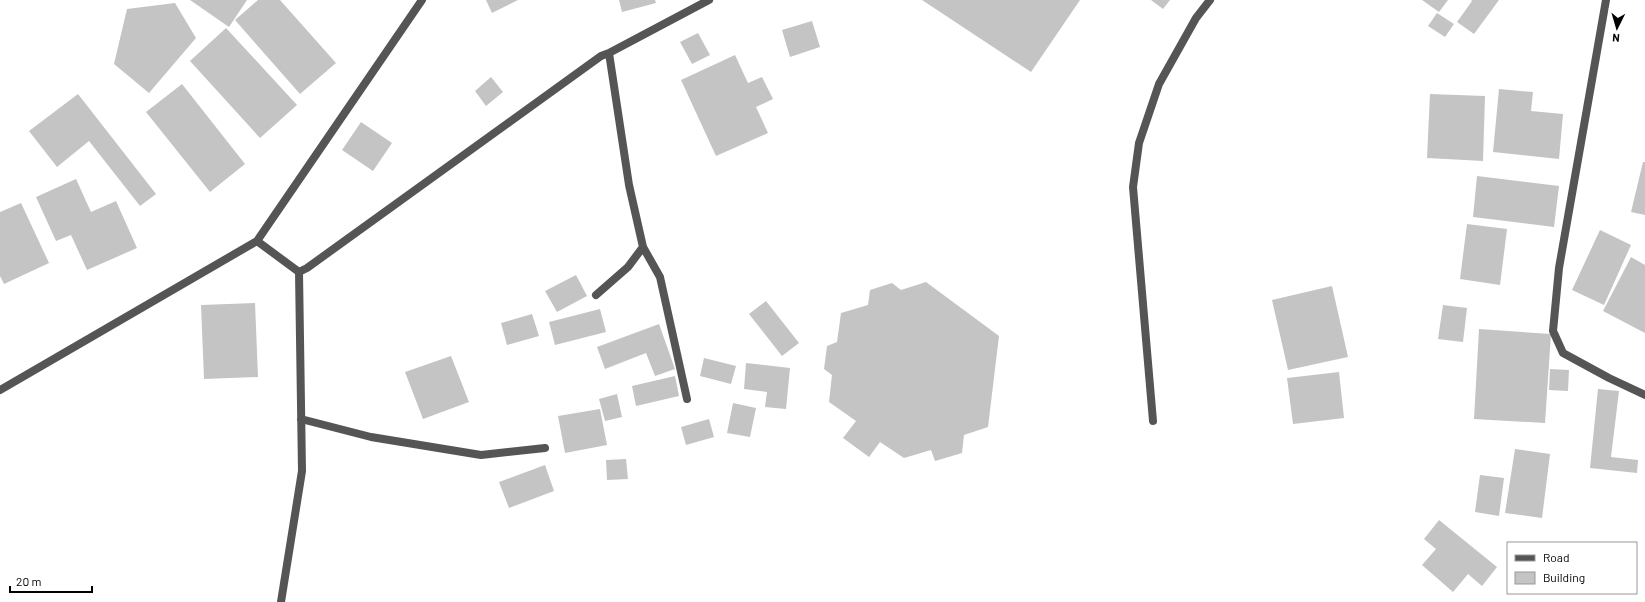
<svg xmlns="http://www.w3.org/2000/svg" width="1645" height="602" font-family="Barlow,sans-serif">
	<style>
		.building { fill: #c4c4c4 }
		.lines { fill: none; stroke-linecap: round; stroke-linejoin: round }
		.street { stroke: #555; stroke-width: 8 }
	</style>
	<rect width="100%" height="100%" fill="#fff"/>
	<!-- building -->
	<path class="building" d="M190,0H247L229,27Z
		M258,0H280L336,63L300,94L235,20Z
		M486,0H518L492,13Z
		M619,0H655L656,3L622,12Z
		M922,0H1080L1031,72Z
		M1151,0H1170L1163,9Z
		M1422,0H1448L1439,12Z
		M1471,0H1499L1474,34L1457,22L1472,1Z
		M175,3L196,38L149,93L114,64L127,9Z
		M1437,13L1454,24L1445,37L1428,26Z
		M812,21L820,47L790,57L782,30Z
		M226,28L297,105L260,138L190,61Z
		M698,33L710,55L692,64L680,42Z
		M735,55L748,83L762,77L773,99L756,107L768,133L716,156L681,80Z
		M491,77L503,92L486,106L475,91Z
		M182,84L245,164L210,192L146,112Z
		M1499,89L1533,92L1531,111L1563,114L1559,159L1493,152Z
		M78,94L156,194L140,206L89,141L57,167L29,131Z
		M1430,94L1485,96L1483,161L1427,158Z
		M361,122L392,143L373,171L342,150Z
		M1643,162H1645V215L1631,212Z
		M1477,176L1559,186L1554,227L1473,217Z
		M76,179L91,212L116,201L137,248L87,270L71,235L56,241L36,197Z
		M21,203L49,263L4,284L0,276V212Z
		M1467,224L1507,229L1500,285L1460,279Z
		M1600,230L1631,245L1604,305L1572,290Z
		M1631,257L1645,265V333L1603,311Z
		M576,275L587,296L557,312L545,291Z
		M926,282L999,336L988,427L964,435L962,453L935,461L931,450L904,458L880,442L869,457L843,438L856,421L829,402L832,375L824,369L827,346L837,342L841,313L868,305L870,290L892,283L901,290Z
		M1332,286L1348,357L1288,370L1272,300Z
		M766,301L799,343L782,356L749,314Z
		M255,303L258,377L204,379L201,305Z
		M1443,305L1467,308L1463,342L1438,339Z
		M600,309L606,332L555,345L549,322Z
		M532,314L539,336L507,345L501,323Z
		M659,324L675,369L655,376L646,353L605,369L597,347Z
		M1479,329L1551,334L1545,423L1474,419Z
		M451,356L469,402L423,419L405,372Z
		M704,358L736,366L731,384L700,376Z
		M746,363L790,368L786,409L765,407L767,392L744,389Z
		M1550,369L1569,370L1568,391L1549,390Z
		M1339,372L1344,418L1293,424L1287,378Z
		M675,376L679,396L636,406L632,386Z
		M1598,389L1619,391L1611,457L1638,460L1637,473L1590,468Z
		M617,394L622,417L605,421L599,399Z
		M733,403L756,408L750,437L727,433Z
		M600,409L607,445L565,453L558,416Z
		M709,419L714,437L686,445L681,427Z
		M1515,449L1550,454L1542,518L1505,513Z
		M626,459L628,479L607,480L606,460Z
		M545,465L554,491L509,508L499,482Z
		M1480,475L1504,478L1499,516L1475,512Z
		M1439,520L1497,567L1482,586L1468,574L1453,592L1422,565L1436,549L1424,539Z"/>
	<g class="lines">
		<!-- street -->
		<path class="street" d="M1606,0L1559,268L1553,331L1563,353L1609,378L1645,395
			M609,53L629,185L643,247L660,277L687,399
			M257,241L299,272L302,471L281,602
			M299,272L307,268L601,56L609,53L709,0
			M596,295L628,267L643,247
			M0,390L257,241L422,0
			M301,419L371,437L481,455L545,448
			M1153,421L1133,187L1139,143L1159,84L1196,18L1210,0"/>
	</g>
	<!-- legend -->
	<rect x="1507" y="542" width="130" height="52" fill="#ffffff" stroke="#999999"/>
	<rect x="1515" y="555" width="20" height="6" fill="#555555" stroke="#999999"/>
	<text x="1543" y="562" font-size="12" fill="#000000">Road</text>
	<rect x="1515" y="572" width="20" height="12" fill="#c4c4c4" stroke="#999999"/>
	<text x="1543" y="582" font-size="12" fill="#000000">Building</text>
	<!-- north arrow -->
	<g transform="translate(1617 28) rotate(185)" stroke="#ffffff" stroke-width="3" paint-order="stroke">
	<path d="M0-3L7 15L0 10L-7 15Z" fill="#000000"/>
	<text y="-6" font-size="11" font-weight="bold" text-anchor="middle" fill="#000000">N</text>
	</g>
	<!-- scale -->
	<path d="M10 586v6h82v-6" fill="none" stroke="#000000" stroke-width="2"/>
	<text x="16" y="586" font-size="12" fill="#000000" stroke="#ffffff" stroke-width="3" paint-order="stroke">20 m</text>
</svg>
